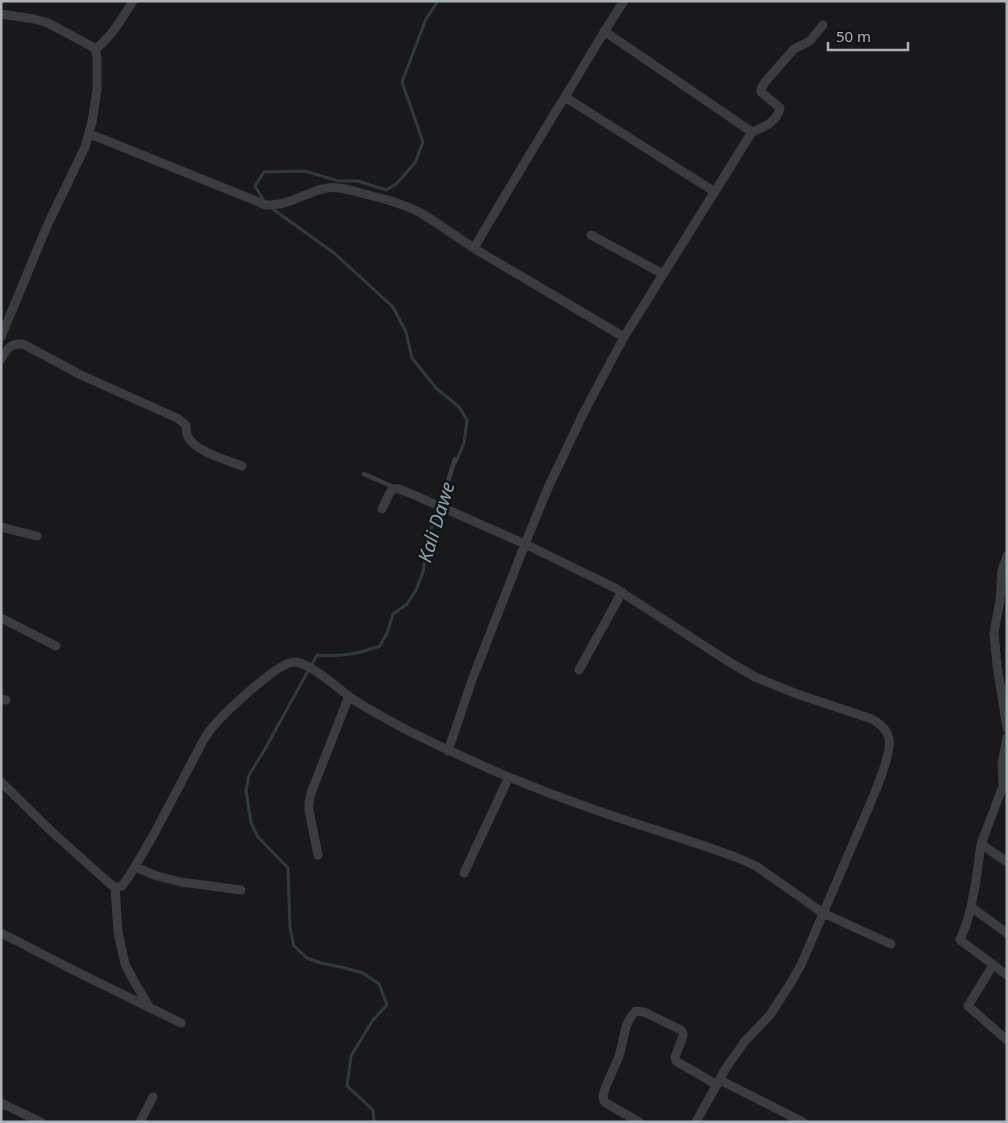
<svg xmlns="http://www.w3.org/2000/svg" width="1008" height="1123" font-family="'Noto Sans',sans-serif">
	<style>
		.lines { fill: none; stroke-linecap: round; stroke-linejoin: round }
		.stream { stroke: #2f3a3f; stroke-width: 3 }
		.lane { stroke: #3a3c40; stroke-width: 4.5 }
		.street { stroke: #3a3c40; stroke-width: 9 }
		.labels { text-anchor: middle; stroke-width: 5; stroke-linejoin: round; paint-order: stroke }
		.water-label { font-size: 19px; font-style: italic; fill: #84a5b4; stroke: #141416 }
	</style>
	<rect width="100%" height="100%" fill="#19191b"/>
	<g class="lines">
		<!-- stream -->
		<path class="stream" d="M264,201L255,186L264,172L305,171L338,181H358L386,190L396,184L415,163L423,142L402,82L426,19L438,1
			M270,207L334,253L393,307L406,332L412,358L436,388L459,407L467,420L464,443L456,462
			M374,1122L373,1110L347,1086L351,1056L373,1020L387,1005L379,984L363,973L341,967L321,963L307,958L294,946L290,928L288,868L258,837L251,823L246,790L249,775L265,749L317,655C341,657 357,654 380,646L387,633L393,614L407,604L416,590L423,572L429,533L438,515L439,508"/>
		<!-- lane -->
		<path class="lane" d="M364,474L396,488
			M440,507L455,459"/>
		<!-- street -->
		<path class="street" d="M1,14L34,19L48,23L91,46L95,49L97,57V90L92,122L85,147L47,226L1,337
			M95,49C112,37 122,18 133,1
			M565,97L715,192
			M752,132C764,127 777,122 780,108L761,92V89L765,82L794,49L810,41L823,25
			M90,134L266,205C293,207 315,184 339,188C347,189 354,191 361,193C381,198 401,203 419,212C440,224 459,239 480,252C528,280 576,309 624,337
			M591,235L663,274
			M474,248C501,202 528,157 556,111C579,75 600,37 624,1
			M1,359C8,348 10,343 23,344L81,375L177,418L186,425C186,429 186,433 188,437C196,452 227,460 242,466
			M382,509C393,487 389,484 414,495L525,544L615,588L726,660L755,677L797,694L872,719C880,724 887,729 889,739C893,758 860,826 852,846C835,886 818,926 801,965L790,984L770,1015L745,1041L726,1068L696,1122
			M1,527L37,536
			M1007,556L1002,570L1000,600L994,633L997,665L1007,728
			M1,618L56,646
			M579,670L622,592
			M1,699L6,700
			M1007,737L1002,764L1003,786L981,844L976,881L971,907L967,922L960,940L1007,975
			M448,751L472,680L525,544L547,490L584,412L624,337L752,132L604,31
			M1,782L50,830L109,883L115,887H118L122,886L130,875L154,834L203,741C206,737 208,732 211,729C223,714 276,664 293,662C309,661 337,688 350,697C367,709 385,718 403,728C462,758 524,785 587,807C637,825 688,839 738,858L756,866L823,913L891,944
			M981,844L1007,862
			M318,855L309,810V803L311,793L349,696
			M135,867L157,876L181,882L241,890
			M464,873L509,777
			M115,887L118,932L125,964L135,983L150,1008
			M971,907L1007,933
			M1,933L79,973L181,1023
			M993,965L968,1006L1007,1040
			M720,1080L803,1122
			M1,1103L41,1122
			M140,1122L153,1097
			M639,1122L606,1103L604,1101L603,1096C606,1083 613,1071 618,1059C624,1044 623,1022 636,1011L644,1012L681,1030L683,1033V1036L675,1057L676,1061L717,1085"/>
	</g>
	<g class="labels">
		<!-- water labels -->
		<g class="water-label">
			<text transform="translate(436 522) rotate(-73)" y="7">Kali Dawe</text>
		</g>
	</g>
	<!-- border -->
	<rect width="1008" height="1123" fill="none" stroke="#acb2ba" stroke-width="5"/>
	<!-- scale -->
	<path d="M828 42v8h80v-8" fill="none" stroke="#acb2ba" stroke-width="2.5"/>
	<text x="836" y="42" font-size="15" fill="#acb2ba" stroke="#141416" stroke-width="4" paint-order="stroke">50 m</text>
</svg>
